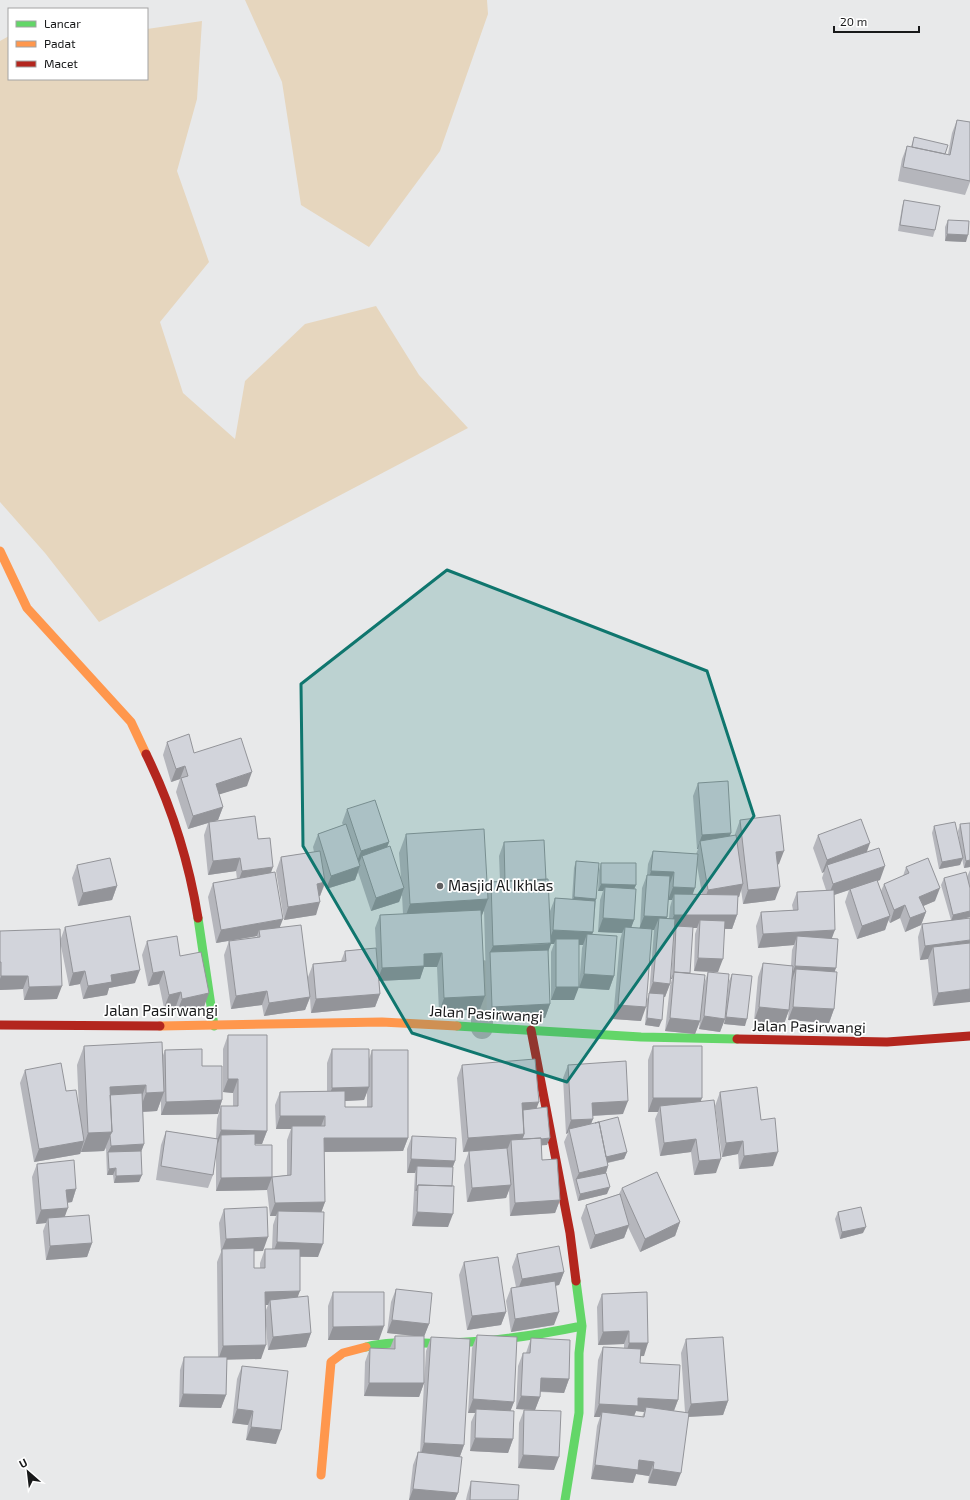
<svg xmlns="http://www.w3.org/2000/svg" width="970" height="1500" font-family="'Exo 2',sans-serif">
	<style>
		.green { fill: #e6d6be }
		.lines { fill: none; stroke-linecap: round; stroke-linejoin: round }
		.street { stroke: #b3b3b4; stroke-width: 22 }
		.fast { stroke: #63d668; stroke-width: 9 }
		.slow { stroke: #ff974d; stroke-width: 9 }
		.jam { stroke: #b3261e; stroke-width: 9 }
		.wall { fill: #b5b6bc; fill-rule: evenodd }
		.shaded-wall { fill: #939499 }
		.building { fill: #d2d4db; stroke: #939499 }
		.marked { fill: #0f766e; fill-opacity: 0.2; stroke: #0f766e; stroke-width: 3; stroke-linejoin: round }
		.poi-dot { fill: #616263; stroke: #fff; stroke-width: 1.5 }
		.labels { text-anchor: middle; stroke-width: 3.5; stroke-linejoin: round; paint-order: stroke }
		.poi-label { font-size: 15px; fill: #18191a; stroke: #fff; text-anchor: start }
		.street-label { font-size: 15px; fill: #18191a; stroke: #fff }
	</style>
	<rect width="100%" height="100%" fill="#e8e9ea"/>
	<!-- green -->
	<path class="green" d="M245,0H487L488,14L440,151L369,247L301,205L282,82Z
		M202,21L197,99L177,171L209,262L160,322L183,393L235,439L245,381L305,324L376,306L419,375L468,428L99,622L45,553L0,502V41L9,36V79H147V29Z"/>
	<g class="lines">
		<!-- street -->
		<path class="street" d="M482,971V1028"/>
		<!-- fast -->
		<path class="fast" d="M198,918L214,1026
			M457,1026L641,1037L737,1039
			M366,1347C393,1340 421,1344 449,1343C494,1342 538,1335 582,1326
			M565,1500L579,1413V1353L582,1326L576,1281"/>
		<!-- slow -->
		<path class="slow" d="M0,551L27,608L131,722L146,754
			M160,1026L382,1022L457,1026
			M321,1475L331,1362L343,1353L366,1347"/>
		<!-- jam -->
		<path class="jam" d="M146,754C171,805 189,862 198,918
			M0,1025L160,1026
			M531,1030L570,1233L576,1281
			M737,1039L887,1042L970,1036"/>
	</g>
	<!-- wall -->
	<path class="wall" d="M957,120L970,122V182L965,195L898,181L902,159L907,146L911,147L914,137L945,154H948L952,133Z
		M904,200L935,230L933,237L898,231L902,207Z
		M948,220L966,242L945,241V227Z
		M167,742L194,753L247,786L219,794L223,807L218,820L215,821L258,839L271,873L280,928L308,977L313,964L341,961L345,951L376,948L375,928L380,915L403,914L402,895L399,902L371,911L358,872L355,880L326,889L325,884L320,896H319L316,915L284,920L276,871L281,857L314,852L313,847L318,834L343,825L342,823L347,809L389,842L387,848L401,878L399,853L406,834L487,890L491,882L500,881L499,856L504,842L546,880L550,916V911L555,898L572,899L574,868L576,861L596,899L593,932L592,934L614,976L609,990L579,988L582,948L583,945H579L574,1000H551V952L554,944H551L548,950L550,1004L545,1018L487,1020L484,910L481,917L485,996L480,1009L439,1012L437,967H424L420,979L379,981L380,994L375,1007L311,1013L310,998L305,1010L264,1016L262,1005L231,1009L224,955L229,941L257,937V936L216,943L208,897L213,883L237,879L236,871L208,875L204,835L208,823L188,829L176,792L180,779L171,782L163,755Z
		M698,783L730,836L735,835V834L740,820L779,864L778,865L775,900L743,904L741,889L739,897H738L737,915L732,929H724L718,972H709L725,1016L729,981L732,974L745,1026L724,1024L725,1019L720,1032L699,1029L700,1021L695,1034L665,1031L670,986L672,979H671L674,933L676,928H674L670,984L665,997H664L659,1027L645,1025L647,999L649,995L654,930H652L641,1021L613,1019L620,940L622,933L598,932L600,900L603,891H598L599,870L601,863L634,889V920L631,927L640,928L642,888L647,875L648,864L653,851L696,854L698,849H697L693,796ZM697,865L702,894H693ZM668,900H672L670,907L669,918H667ZM692,928H697L695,934L694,971L708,972L704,984L690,974Z
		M960,824L970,867L964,868L962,858L960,865L939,869L932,833L934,826L961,852L958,831Z
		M818,835L867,852L880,880L877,881L881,891L884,884L903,876L906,867L935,901L923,906L926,912L921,925L905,932L900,918L890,923L888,920L885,930L857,939L845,902L849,890L834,895L832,938L835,971L834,1009L829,1023L788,1020L790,993L789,1010L784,1024L754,1021L758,977L763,963L791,966L792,950L794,945L758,948L756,926L761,912L793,910L792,905L797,892L826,890L822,878L824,872L822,873L813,848Z
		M77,865L117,886L112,900L78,906L72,878Z
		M970,870V917L962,919L970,918L933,1006L928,960V959L920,960L918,937L922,924L951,920L941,885L944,878L967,877Z
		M65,927L135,983L109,988L107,995L83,999L80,984L69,986L60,941Z
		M0,931L57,999L24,1000L23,989L0,990Z
		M147,941L180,956L204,1007L177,1012L176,1006L164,1008L159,984L148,986L142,955Z
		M228,1035L267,1131L262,1144H255V1145L272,1177L287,1175V1140L291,1129H276L275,1105L280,1092L327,1091V1063L332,1049L369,1059L372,1050L408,1138L403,1151L324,1152L325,1202L321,1212L318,1257H300L298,1297L311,1333L306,1347L268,1350L266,1326L261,1359H227L226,1395L221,1408L179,1407L180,1370L184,1357H218L217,1262L221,1252L219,1223L224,1209L263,1251H254V1268H260V1263L265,1249H272L273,1225L276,1216H270L267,1190L216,1191V1151L213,1175L208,1188L156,1180L161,1145L166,1131L216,1139L217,1119L221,1106H233V1093L223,1092V1049ZM367,1092V1107H345V1101L364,1100ZM266,1305H268L266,1310Z
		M84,1046L162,1058L165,1050L202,1066L222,1100L218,1114L161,1115V1100L157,1111L143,1112L144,1144L141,1151L139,1182L114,1183L113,1175H107L106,1148L104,1151L81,1152V1151L80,1154L34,1162L20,1083L25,1070L66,1091L79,1110L77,1065Z
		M653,1046L701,1101L716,1173L694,1175L691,1152L660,1156L655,1119L658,1112H648V1060Z
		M462,1065L537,1108L547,1145H542V1160L560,1200L555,1213L510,1216L509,1190L506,1198L467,1202L464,1165L469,1151L463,1152L457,1078Z
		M568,1065L623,1114L593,1116L591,1124L627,1152L624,1159L608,1163V1166L606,1173L607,1194L578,1201L564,1142L568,1133L566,1134L563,1078Z
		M720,1092L761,1120L773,1166L739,1169L738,1154L722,1157L715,1106Z
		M412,1136L455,1161L453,1167L448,1227L412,1226L415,1173H407V1149Z
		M37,1164L76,1189L72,1202L68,1203L65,1216L92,1243L87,1257L46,1260L43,1231L46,1223L36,1224L32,1177Z
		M622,1188L680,1222L675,1236L640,1252L628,1227L624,1238L590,1249L581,1218L586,1205L619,1194Z
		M838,1212L863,1233L840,1239L835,1219Z
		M517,1254L564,1272L559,1285L555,1286L554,1325L511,1332L506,1301L511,1288L516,1287L512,1267Z
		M464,1262L506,1312L501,1325L467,1330L459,1275Z
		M396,1289L429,1324L424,1336V1383L419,1397L364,1396L365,1362L370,1348H390L395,1336H415L387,1333L391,1302Z
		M333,1292L379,1340H328V1306Z
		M647,1292L644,1356H641L640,1363L678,1400L674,1411L685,1412L681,1353L686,1339L728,1401L723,1415L688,1417L676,1486L648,1483L649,1476L636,1474L633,1483L591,1479L597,1426L600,1417H594L598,1360L603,1347L624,1348V1344L598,1345L597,1307L602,1294ZM636,1411L644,1412L642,1417L634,1416Z
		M477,1335L514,1402L510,1411L513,1439L508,1453L470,1451L471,1422L475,1413H468L472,1348Z
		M431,1337L464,1445L460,1456L458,1493L455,1500H407H409L413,1465L418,1452H420L426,1351Z
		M531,1338L569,1379L564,1393L540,1392V1397L535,1410L516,1409L518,1366L523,1353H526Z
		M242,1366L276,1444L246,1440L248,1425L232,1423L237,1379Z
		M524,1410L554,1470L518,1468L519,1423Z
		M471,1481L518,1500H466L467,1495Z"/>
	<!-- shaded-wall -->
	<path class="shaded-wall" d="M947,234L968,235L966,242L945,241Z
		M185,766L180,779L171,782L176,769Z
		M252,772L247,786L211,797L216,784Z
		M223,807L218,820L188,829L193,816Z
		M731,833L726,847L700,841L698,849H697L702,835Z
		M389,842L384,855L362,856L359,863L356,864L361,851Z
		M870,843L865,857L827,865L824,872L822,873L827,860Z
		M784,851L779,864L771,865L776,852Z
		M240,858L236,871L208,875L213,861Z
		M963,858L960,865L939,869L942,862Z
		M970,860V867L964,868L966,861Z
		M360,866L355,880L326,889L331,876Z
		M885,866L880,880L850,890V889L849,890L828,897L833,884Z
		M273,867L268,881L237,885L242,871Z
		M651,871L674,872L669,886L647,884Z
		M325,882L320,896L313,897L317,884Z
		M601,884L636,885L633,892L605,887L603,891H598Z
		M743,884L739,897L703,903L708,890Z
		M117,886L112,900L78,906L83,893Z
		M673,887L695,888L690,901L674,894L672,900H668Z
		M780,887L775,900L743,904L748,890Z
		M404,888L399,902L371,911L376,898Z
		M940,888L935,901L914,910L919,897Z
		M574,897L596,899L593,906L571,904Z
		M488,899L481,918L403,923L410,904Z
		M320,902L316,915L284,920L288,907Z
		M905,905L900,918L890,923L894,910Z
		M970,911V917L951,922L953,915Z
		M926,912L921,925L905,932L910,918Z
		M674,915H737L732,929L700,928V920L697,928H676V926V928H669Z
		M644,916L667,917L662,930L659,918L654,930L639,929Z
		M890,916L885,930L857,939L862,926Z
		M603,918L634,920L629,934L625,927L622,933L598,932Z
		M283,919L278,932L259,930L257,936L216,943L221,930Z
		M553,930L593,932L588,946L587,934L583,945L556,944V939L554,944H551L544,963L490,952L493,946L548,944Z
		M835,930L830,943L797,936L794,945L758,948L763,934Z
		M970,940V953L933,947L928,959L920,960L925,946Z
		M442,953L437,967H424L420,979L377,981L382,968L424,954Z
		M698,958L723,959L718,972L694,971Z
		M795,966L836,968L831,982L796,969L792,980L790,979Z
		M140,970L135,983L109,988L107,995L83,999L88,986L111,975Z
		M85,971L80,984L69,986L73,973Z
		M164,971L159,984L148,986L153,973Z
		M674,972L690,973L688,979L674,972L672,979H671Z
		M584,974L614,976L609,990L579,988Z
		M1,976H28L23,989L0,990V979Z
		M653,982L670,984L665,997L649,995V993Z
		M62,986L57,999L24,1000L29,987Z
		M556,987H579L574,1000H551Z
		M970,989V1002L933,1006L938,993Z
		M267,991L262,1005L231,1009L236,996Z
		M181,992L176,1006L164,1008L169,995Z
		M209,993L204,1007L177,1012L182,999Z
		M380,994L375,1007L311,1013L316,999Z
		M485,996L480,1009L439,1012L444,998Z
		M310,997L305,1010L264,1016L269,1003Z
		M550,1004L545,1018L487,1020L492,1007Z
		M618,1005L646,1007L641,1021L613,1019Z
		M759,1007L789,1010L784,1024L754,1021Z
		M793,1007L834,1009L829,1023L788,1020Z
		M704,1016L725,1019L720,1032L699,1029Z
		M726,1017L747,1019L745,1026L724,1024Z
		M647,1018L662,1020L659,1027L645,1025Z
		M670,1018L700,1021L695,1034L665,1031Z
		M228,1079H238L233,1093L223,1092Z
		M146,1085L139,1105L110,1106V1087Z
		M369,1087L364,1100L327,1102L332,1088Z
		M164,1092L157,1111L139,1112L146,1093Z
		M653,1098H702L697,1111L660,1106L658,1112H648Z
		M222,1100L218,1114L161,1115L166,1102Z
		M628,1101L623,1114L588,1116L592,1103Z
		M539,1102L534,1115L520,1110L522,1103Z
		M280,1116H325L320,1129L292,1126L291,1129H276Z
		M593,1119L588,1132L569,1129L568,1133L566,1134L571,1120Z
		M221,1130L267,1131L262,1144L221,1143V1135L218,1143H216Z
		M112,1132L104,1151L81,1152L88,1133Z
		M524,1134L520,1147L511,1140L508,1148L463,1152L468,1138Z
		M324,1138H408L403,1151L319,1152Z
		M550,1138L547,1145L520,1147L522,1140Z
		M696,1139L691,1152L660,1156L664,1143Z
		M84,1141L80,1154L34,1162L39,1149Z
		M743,1141L738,1154L722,1157L726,1143Z
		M144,1144L139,1158L108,1152L111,1146Z
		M627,1152L624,1159L601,1164L603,1157Z
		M778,1152L773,1166L739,1169L744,1156Z
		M411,1159L455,1161L450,1174L417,1166L415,1173H407Z
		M721,1159L716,1173L694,1175L699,1161Z
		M608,1166L604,1179H576L579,1173Z
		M116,1168L113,1175H107L109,1169Z
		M142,1175L139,1182L114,1183L116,1176Z
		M272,1177L267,1190L216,1191L221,1178Z
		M511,1185L506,1198L467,1202L472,1188Z
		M610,1187L607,1194L578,1201L580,1194Z
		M76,1189L72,1202L61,1203L66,1190Z
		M560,1200L555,1213L510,1216L515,1203Z
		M325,1202L320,1216L278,1211L276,1216H270L275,1203Z
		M68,1208L63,1221L48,1218L46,1223L36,1224L41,1210Z
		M417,1212L453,1214L448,1227L412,1226Z
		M680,1222L675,1236L640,1252L645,1239Z
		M629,1225L624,1238L590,1249L595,1235Z
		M866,1227L863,1233L840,1239L842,1232Z
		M268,1237L263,1251L222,1252V1249L221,1252L226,1239Z
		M277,1242L323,1244L318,1257L272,1256Z
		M92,1243L87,1257L46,1260L50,1246Z
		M564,1272L559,1285L517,1292L522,1279Z
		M300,1291L295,1304L270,1300L268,1305H260L265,1292Z
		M506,1312L501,1325L467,1330L472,1316Z
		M559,1312L554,1325L511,1332L515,1319Z
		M392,1320L429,1324L424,1337L387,1333Z
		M384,1326L379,1340H328L333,1327Z
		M629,1331L624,1344L598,1345L603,1332Z
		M311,1333L306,1347L268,1350L273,1337Z
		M629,1343H648L644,1356L625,1357Z
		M266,1345L261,1359L218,1360L223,1346Z
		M541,1378L569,1379L564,1393L536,1391Z
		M369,1383H424L419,1397L364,1396Z
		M183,1394L226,1395L221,1408L179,1407Z
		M521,1396L540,1397L535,1410L516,1409Z
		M638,1398L678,1400L673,1413L646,1407L644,1412L636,1411L633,1419L602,1412L600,1417H594L599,1404Z
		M473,1399L514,1402L509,1415L476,1409L475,1413H468Z
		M728,1401L723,1415L686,1417L691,1404Z
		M237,1409L253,1411L248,1425L232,1423Z
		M251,1427L281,1430L276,1444L246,1440Z
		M475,1438L513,1439L508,1453L470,1451Z
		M424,1443L464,1445L459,1459L420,1457Z
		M523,1455L559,1457L554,1470L518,1468Z
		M639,1460L654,1462L649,1476L636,1474L633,1483L591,1479L595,1465Z
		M653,1469L681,1473L676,1486L648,1483Z
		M413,1489L458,1493L455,1500H409Z"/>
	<!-- building -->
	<path class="building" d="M957,120L970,122V181L903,167L907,146L950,155Z
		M914,137L948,145L945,154L912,147Z
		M904,200L940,206L935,230L900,225Z
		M948,220L969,221L968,235L947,234Z
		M189,734L194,753L241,738L252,772L216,784L223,807L193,816L181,778L188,776L185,766L176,769L167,742Z
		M728,781L731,833L702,835L698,783Z
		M375,800L389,842L361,851L347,809Z
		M780,815L784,851L776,852L780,887L748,890L740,820Z
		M255,816L258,839L270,838L273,867L242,871L240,858L213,861L209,822Z
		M861,819L870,843L827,860L818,835Z
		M955,822L963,858L942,862L934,826Z
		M970,823V860L966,861L960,824Z
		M346,824L360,866L331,876L318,834Z
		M484,829L488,899L410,904L406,834Z
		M736,835L743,884L708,890L700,841Z
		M544,840L546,880L505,881L504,842Z
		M390,846L404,888L376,898L362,856Z
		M879,848L885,866L833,884L827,865Z
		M320,851L325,882L317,884L320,902L288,907L281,857Z
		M653,851L698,854L695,888L673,887L674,872L651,871Z
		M110,858L117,886L83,893L77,865Z
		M928,858L940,888L919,897L926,912L910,918L905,905L894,910L884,884L909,873L906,867Z
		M576,861L599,863L596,899L574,897Z
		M601,863H636V885L601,884Z
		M275,872L283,919L221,930L213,883Z
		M966,872L970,888V911L953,915L944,878Z
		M647,875L670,876L667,917L644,916Z
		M548,879L551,943L493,946L491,882Z
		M877,880L890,916L862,926L850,889Z
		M605,887L636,889L634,920L603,918Z
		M834,890L835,930L763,934L761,912L798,910L797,892Z
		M674,894L738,895L737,915H674Z
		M555,898L595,901L593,932L553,930Z
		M481,910L485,996L444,998L442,953L424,954V966L382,968L380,915Z
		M130,916L140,970L111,975L112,982L88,986L85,971L73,973L65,927Z
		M659,918L675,919L670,984L653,982Z
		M970,918V940L925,946L922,924Z
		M700,920L725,921L723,959L698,958Z
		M301,925L310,997L269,1003L267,991L236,996L229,941L260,937L259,930Z
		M676,926L693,927L690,973L674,972Z
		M625,927L652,929L646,1007L618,1005Z
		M60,929L62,986L29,987L28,976H1V962H0V931Z
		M587,934L617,936L614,976L584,974Z
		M177,936L180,956L201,952L209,993L182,999L181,992L169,995L164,971L153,973L147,941Z
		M797,936L838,939L836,968L795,966Z
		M556,939H579V987H556Z
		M970,943V989L938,993L933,947Z
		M376,948L380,994L316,999L313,964L346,961L345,951Z
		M548,950L550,1004L492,1007L490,952Z
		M763,963L793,966L789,1010L759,1007Z
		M796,969L837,972L834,1009L793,1007Z
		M674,972L705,975L700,1021L670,1018Z
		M708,972L729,974L725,1019L704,1016Z
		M732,974L752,976L747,1019L726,1017Z
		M649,993L664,994L662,1020L647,1018Z
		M228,1035H267V1131L221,1130V1106H238V1079H228Z
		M162,1042L164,1092L146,1093V1085L110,1087L112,1132L88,1133L84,1046Z
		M653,1046H702V1098H653Z
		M202,1049V1066H222V1100L166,1102L165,1050Z
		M332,1049H369V1087L332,1088Z
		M372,1050H408V1138H324L325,1202L275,1203L272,1177L221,1178V1135L255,1134V1145H272V1177L291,1175L292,1126H325V1116H280V1092L345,1091V1107H372Z
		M535,1059L539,1102L522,1103L524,1134L468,1138L462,1065Z
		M626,1061L628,1101L592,1103L593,1119L571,1120L568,1065Z
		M61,1063L66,1091L76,1090L84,1141L39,1149L25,1070Z
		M757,1087L761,1120L775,1118L778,1152L744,1156L743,1141L726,1143L720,1092Z
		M142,1093L144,1144L111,1146L110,1135L112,1132L110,1095Z
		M714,1100L721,1159L699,1161L696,1139L664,1143L660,1106Z
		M547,1107L550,1138L541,1139V1138L522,1139L524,1134L523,1110Z
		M618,1117L627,1152L606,1157L599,1122L595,1123Z
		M599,1122L608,1166L579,1173L569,1129Z
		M166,1131L218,1139L213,1175L161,1166Z
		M412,1136L456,1138L455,1161L411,1159Z
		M541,1138L542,1160L557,1159L560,1200L515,1203L511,1140Z
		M507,1148L511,1185L472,1188L469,1151Z
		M141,1151L142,1175L116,1176V1168L109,1169L108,1152Z
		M74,1160L76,1189L66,1190L68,1208L41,1210L37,1164Z
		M417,1166L453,1167L452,1186L418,1185L416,1191Z
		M657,1172L680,1222L645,1239L622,1188Z
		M606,1173L610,1187L580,1194L576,1179Z
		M418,1185L454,1186L453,1214L417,1212Z
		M620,1194L629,1225L595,1235L586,1205Z
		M267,1207L268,1237L226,1239L224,1209Z
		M861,1207L866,1227L842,1232L838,1212Z
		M278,1211L324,1212L323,1244L277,1242Z
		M89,1215L92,1243L50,1246L48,1218Z
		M559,1246L564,1272L522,1279L517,1254Z
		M254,1248V1268H265V1249H300V1291L265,1292L266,1345L223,1346L222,1249Z
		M498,1257L506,1312L472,1316L464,1262Z
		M555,1281L559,1312L515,1319L511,1288Z
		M396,1289L432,1293L429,1324L392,1320Z
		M333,1292H384V1326L333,1327Z
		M647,1292L648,1343H629V1331L603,1332L602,1294Z
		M308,1296L311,1333L273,1337L270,1300Z
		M477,1335L517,1337L514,1402L473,1399Z
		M395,1336H424V1383H369L370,1348L395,1349Z
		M431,1337L470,1339L464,1445L424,1443Z
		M723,1337L728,1401L691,1404L686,1339Z
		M531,1338L570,1340L569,1379L541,1378L540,1397L521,1396L523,1353H530Z
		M603,1347L641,1349L640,1363L680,1365L678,1400L638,1398V1406L599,1404Z
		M184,1357H227L226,1395L183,1394Z
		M242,1366L288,1371L281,1430L251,1427L253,1411L237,1409Z
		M646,1407L689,1413L681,1473L653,1469L654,1462L639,1460L638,1470L595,1465L602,1412L644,1417Z
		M476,1409L514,1411L513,1439L475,1438Z
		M524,1410L561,1411L559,1457L523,1455Z
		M418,1452L462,1457L458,1493L413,1489Z
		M471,1481L519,1485L518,1500H470Z"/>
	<!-- marked area -->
	<path class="marked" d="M447,570L707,671L754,816L567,1082L412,1033L303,846L301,684Z"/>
	<!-- markers -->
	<circle class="poi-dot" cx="440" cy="886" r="4"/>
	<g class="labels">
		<!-- poi labels -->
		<g class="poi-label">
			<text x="448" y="891">Masjid Al Ikhlas</text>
		</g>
		<!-- street labels -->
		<g class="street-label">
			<text x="161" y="1016">Jalan Pasirwangi</text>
			<text transform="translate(486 1014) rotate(3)" y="5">Jalan Pasirwangi</text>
			<text transform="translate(809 1027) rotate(1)" y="5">Jalan Pasirwangi</text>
		</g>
	</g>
	<!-- legend -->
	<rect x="8" y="8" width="140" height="72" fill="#ffffff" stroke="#a3a3a3"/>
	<rect x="16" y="21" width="20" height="6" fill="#63d668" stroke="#a3a3a3"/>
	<text x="44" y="28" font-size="12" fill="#18191a">Lancar</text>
	<rect x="16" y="41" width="20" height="6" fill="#ff974d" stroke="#a3a3a3"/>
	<text x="44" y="48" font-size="12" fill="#18191a">Padat</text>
	<rect x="16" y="61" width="20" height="6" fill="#b3261e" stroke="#a3a3a3"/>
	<text x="44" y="68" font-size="12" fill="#18191a">Macet</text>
	<!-- north arrow -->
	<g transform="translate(28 1472) rotate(332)" stroke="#ffffff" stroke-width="3" paint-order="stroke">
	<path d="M0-3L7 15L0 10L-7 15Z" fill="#18191a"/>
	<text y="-6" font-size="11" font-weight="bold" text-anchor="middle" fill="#18191a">U</text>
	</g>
	<!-- scale -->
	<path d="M834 26v6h85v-6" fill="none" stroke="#18191a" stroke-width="2"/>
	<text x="840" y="26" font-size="12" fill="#18191a" stroke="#ffffff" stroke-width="3" paint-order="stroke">20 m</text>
</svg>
